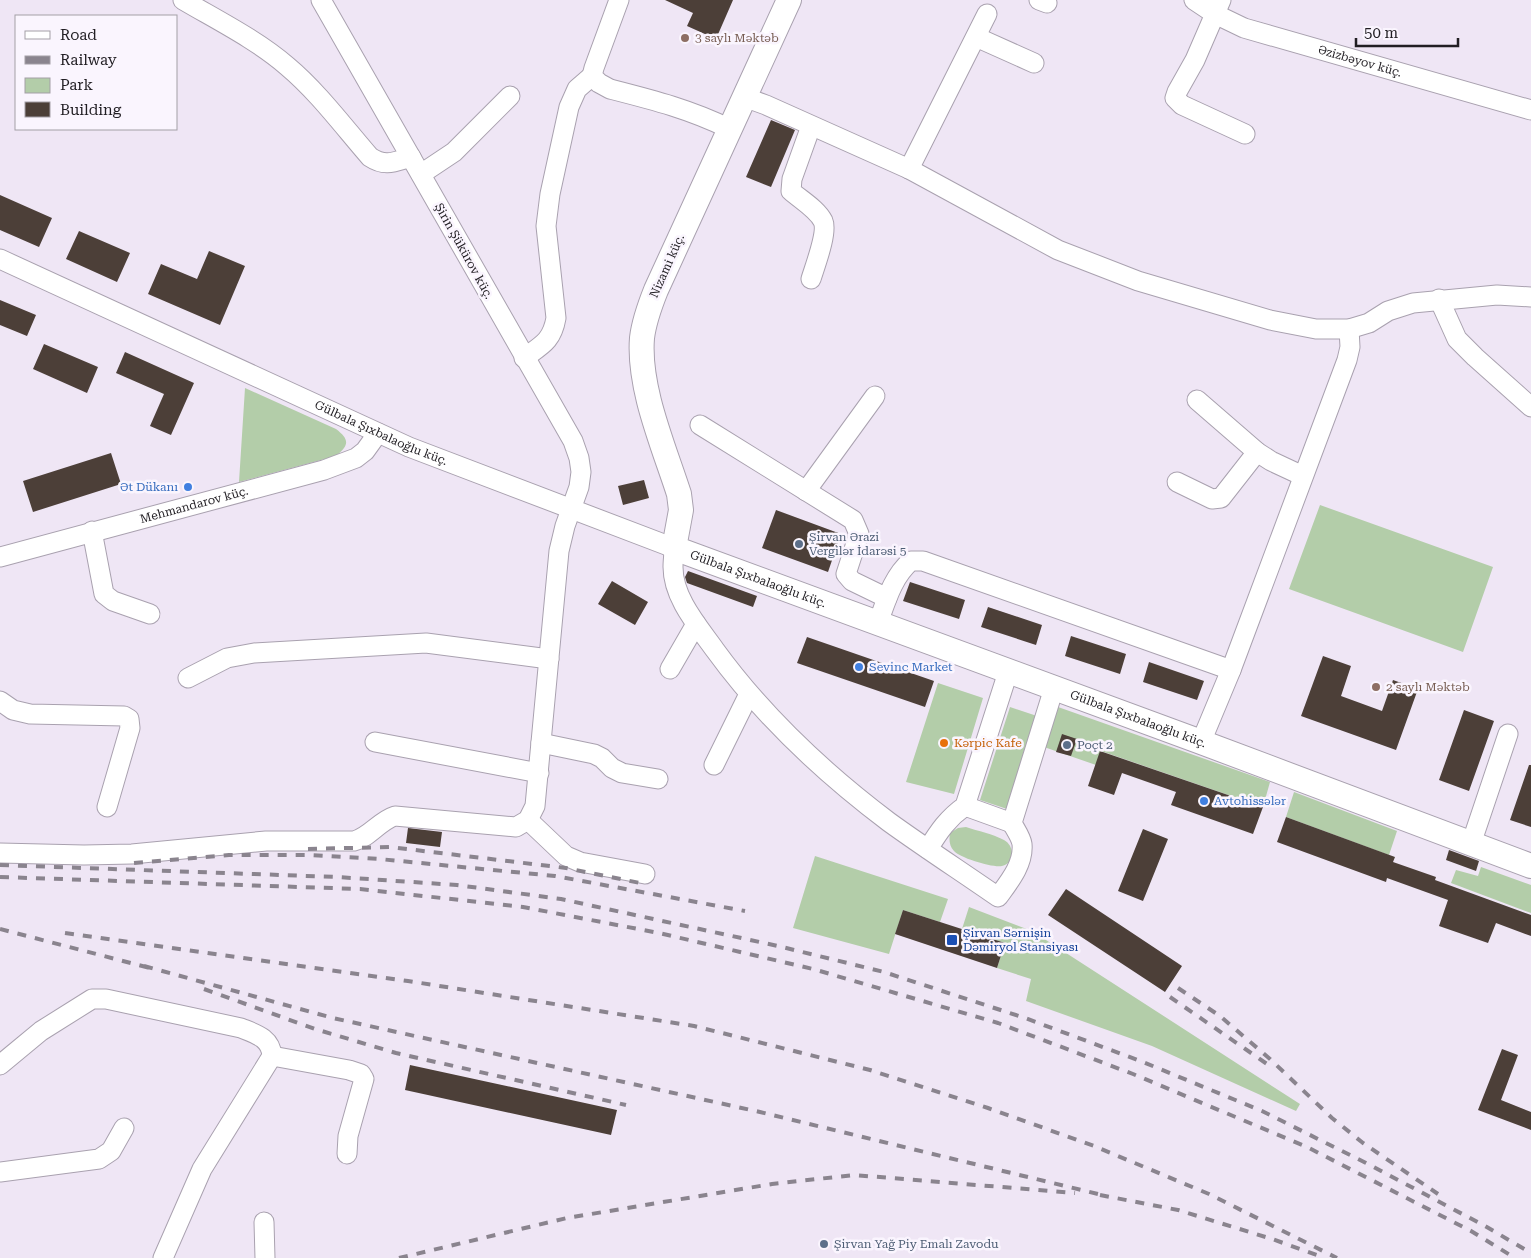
<svg xmlns="http://www.w3.org/2000/svg" width="1531" height="1258" font-family="'Roboto Serif',serif">
	<style>
		.green { fill: #b3cda9 }
		.building { fill: #4c3f38 }
		.lines { fill: none; stroke-linecap: round; stroke-linejoin: round }
		.minor-casing { stroke: #a9a1af; stroke-width: 21 }
		.major-casing { stroke: #a9a1af; stroke-width: 26 }
		.minor { stroke: #fff; stroke-width: 19 }
		.major { stroke: #fff; stroke-width: 24 }
		.rail { stroke: #8a848e; stroke-width: 4; stroke-dasharray: 9 9; stroke-linecap: butt }
		.education-dot { fill: #8d6e63; stroke: #faf5fe; stroke-width: 2 }
		.shop-dot { fill: #3f7fe0; stroke: #faf5fe; stroke-width: 2 }
		.service-dot { fill: #5c6f8a; stroke: #faf5fe; stroke-width: 2 }
		.food-dot { fill: #e8710a; stroke: #faf5fe; stroke-width: 2 }
		.transit-dot { fill: #1a4fb4; stroke: #faf5fe; stroke-width: 2 }
		.labels { text-anchor: middle; stroke-width: 5; stroke-linejoin: round; paint-order: stroke }
		.education-label { font-size: 12px; fill: #785e54; stroke: #faf5fe; text-anchor: start }
		.street-label { font-size: 12px; fill: #211e23; stroke: #faf5fe }
		.shop-label { font-size: 12px; fill: #366cbe; stroke: #faf5fe; text-anchor: start }
		.service-label { font-size: 12px; fill: #4e5e75; stroke: #faf5fe; text-anchor: start }
		.food-label { font-size: 12px; fill: #c56008; stroke: #faf5fe; text-anchor: start }
		.transit-label { font-size: 12px; fill: #164399; stroke: #faf5fe; text-anchor: start }
	</style>
	<rect width="100%" height="100%" fill="#efe6f5"/>
	<!-- green -->
	<path class="green" d="M245,388L336,429C349,439 350,445 336,456L239,482Z
		M1320,505L1493,567L1463,652L1289,589Z
		M938,683L983,698L954,794L906,782Z
		M1010,707L1037,716L1007,809L980,800Z
		M1058,707L1270,782L1263,807L1101,751L1096,765L1044,747Z
		M1294,792L1397,831L1389,855L1286,817Z
		M966,827C978,831 993,834 1004,840C1015,846 1015,863 1002,866C993,868 960,858 954,851C949,846 949,839 950,833L958,828Z
		M815,856L948,899L940,922L903,910L889,954L793,928Z
		M1481,867L1531,885V913L1451,883L1456,870L1478,876Z
		M969,907L1032,931L1300,1104L1296,1111L1152,1046L1026,1001L1031,979L997,968L1005,943L962,929Z"/>
	<!-- building -->
	<path class="building" d="M665,0H733L716,39L687,26L693,13Z
		M771,120L795,130L771,187L746,177Z
		M0,195L52,218L39,247L0,230Z
		M79,231L130,253L117,282L66,259Z
		M209,251L245,266L220,325L148,294L161,264L197,279Z
		M0,300L36,315L27,336L0,325Z
		M44,344L98,367L87,393L33,369Z
		M125,352L194,383L171,435L150,426L164,394L116,373Z
		M111,453L121,484L33,512L23,481Z
		M644,480L649,498L623,505L618,486Z
		M776,510L841,534L828,572L762,548Z
		M688,571L757,596L753,607L687,583L685,577Z
		M612,581L648,602L635,625L598,604Z
		M910,582L965,600L959,619L903,601Z
		M988,607L1042,625L1036,645L981,627Z
		M1071,636L1126,654L1120,674L1065,656Z
		M807,637L934,681L925,707L797,663Z
		M1323,656L1351,666L1341,696L1382,711L1393,680L1418,689L1396,750L1301,716Z
		M1149,662L1204,681L1197,700L1143,682Z
		M1464,710L1494,721L1469,791L1439,780Z
		M1062,734L1077,739L1071,756L1056,752Z
		M1100,751L1263,807L1253,834L1171,805L1176,792L1122,773L1114,795L1088,786Z
		M1529,765H1531V827L1510,820Z
		M1286,817L1395,857L1393,862L1436,877L1435,880L1531,915V936L1496,923L1488,943L1439,926L1448,900L1387,878L1386,882L1277,842Z
		M408,828L442,832L440,847L406,843Z
		M1143,829L1168,839L1143,901L1118,891Z
		M1449,850L1479,861L1476,871L1446,860Z
		M1066,889L1182,966L1165,992L1048,915Z
		M903,910L1005,943L997,968L895,934Z
		M1502,1049L1518,1055L1501,1100L1531,1112V1130L1478,1110Z
		M410,1065L617,1110L611,1135L405,1090Z"/>
	<g class="lines">
		<!-- minor casing -->
		<g class="minor-casing">
			<g id="minor">
				<path d="M183,0C217,20 257,40 287,66C318,92 343,126 370,157C385,167 394,162 411,157"/>
				<path d="M619,0L594,68L592,76L599,83L610,89C653,100 689,109 730,129"/>
				<path d="M1039,0L1047,3"/>
				<path id="s1" d="M1194,0L1215,14L1244,28L1531,110"/>
				<path d="M1221,0L1195,60L1177,92L1175,98L1182,105L1245,134"/>
				<path d="M976,37L1034,63"/>
				<path d="M744,97L766,105L909,169L1058,250L1138,281L1270,320L1316,329H1349L1369,323L1388,311L1413,303L1497,295L1531,297"/>
				<path d="M811,126L792,179L791,191C801,200 817,209 823,221C828,232 815,266 811,279"/>
				<path d="M909,169L987,14"/>
				<path d="M421,174L454,152L510,96"/>
				<path id="s2" d="M0,259L409,447L674,548C674,554 673,561 673,567C673,598 698,626 715,650C763,716 824,773 889,822C925,848 962,872 998,897C1009,882 1024,864 1022,844C1021,837 1015,829 1012,823L1054,688"/>
				<path d="M1439,299L1457,339L1475,357L1531,407"/>
				<path d="M524,358C542,345 552,341 556,318L546,226L550,194L569,107L577,89L592,76"/>
				<path d="M1197,400L1257,452L1271,461L1303,476"/>
				<path d="M700,425L853,520L859,534L846,574L852,581L887,598"/>
				<path d="M1177,482L1212,499L1221,498L1257,452"/>
				<path d="M806,491L875,396"/>
				<path d="M92,531L104,594L113,601L150,614"/>
				<path id="s3" d="M0,557L324,470L356,458L365,451L378,433"/>
				<path d="M878,623C886,601 893,576 911,561H923L1231,670"/>
				<path d="M670,669L696,624"/>
				<path d="M188,678L227,658L254,653L426,643L549,659"/>
				<path d="M0,701L13,710L30,714L124,716L129,719L130,728L107,807"/>
				<path d="M375,742L539,773"/>
				<path d="M1201,742L1231,670L1347,360L1350,347L1349,329"/>
				<path d="M541,743L594,754L602,758L612,768L622,773L658,779"/>
				<path d="M714,765L749,694"/>
				<path d="M965,806L1012,823"/>
				<path d="M528,820L566,856L580,862L645,874"/>
				<path d="M1471,844L1508,734"/>
				<path d="M928,849C939,831 948,818 965,806L1008,672"/>
				<path d="M0,853L84,855L132,854L266,841H354C370,837 379,821 395,816L516,827L528,820L535,806L559,551L565,526L579,487L581,472L579,458L573,441L321,0"/>
				<path d="M272,1056L349,1070L361,1074L364,1079L348,1136L347,1154"/>
				<path d="M0,1065L41,1031L92,999H106L241,1028C256,1034 271,1038 272,1056L202,1169L163,1258"/>
				<path d="M0,1172L99,1159L111,1151L124,1128"/>
				<path d="M264,1222L265,1258"/>
			</g>
		</g>
		<!-- major casing -->
		<g class="major-casing">
			<g id="major">
				<path id="s4" d="M789,0L656,290C650,305 644,321 642,338C638,388 664,447 679,494L681,510L674,548L1201,742L1531,866"/>
			</g>
		</g>
		<!-- minor -->
		<use href="#minor" class="minor"/>
		<!-- major -->
		<use href="#major" class="major"/>
		<!-- rail -->
		<path class="rail" d="M308,849L390,847L566,868L645,884
			M134,863L229,855H308L379,859L555,876L745,911
			M0,865L337,877L457,885L561,899L778,946L884,972L1025,1018L1143,1062L1262,1111L1366,1163L1485,1226L1531,1253
			M0,877L360,889L523,907L659,933L813,969L998,1023L1133,1074L1307,1147L1471,1231L1515,1258
			M0,929L150,968
			M65,933L408,981L694,1026L870,1070L988,1108L1094,1146L1209,1194L1337,1258
			M144,966L333,1018L760,1112L1106,1196
			M1178,988L1220,1016L1270,1059L1332,1118L1363,1143L1438,1194
			M204,989L315,1029L396,1053L626,1105
			M1170,997L1267,1064
			M1100,1195L1178,1210L1272,1239L1317,1255
			M399,1258L567,1218L772,1184L854,1175L1075,1193"/>
	</g>
	<!-- markers -->
	<g class="education-dot">
		<circle cx="685" cy="38" r="5"/>
		<circle cx="1376" cy="687" r="5"/>
	</g>
	<g class="shop-dot">
		<circle cx="188" cy="487" r="5"/>
		<circle cx="859" cy="667" r="5"/>
		<circle cx="1204" cy="801" r="5"/>
	</g>
	<g class="service-dot">
		<circle cx="799" cy="544" r="5"/>
		<circle cx="1067" cy="745" r="5"/>
		<circle cx="824" cy="1244" r="5"/>
	</g>
	<circle class="food-dot" cx="944" cy="743" r="5"/>
	<rect class="transit-dot" x="946" y="934" width="12" height="12" rx="2.5"/>
	<g class="labels">
		<!-- education labels -->
		<g class="education-label">
			<text x="695" y="42">3 saylı Məktəb</text>
			<text x="1386" y="691">2 saylı Məktəb</text>
		</g>
		<!-- street labels -->
		<g class="street-label">
			<text dy="4" stroke="none"><textPath href="#s1" startOffset="178">Əzizbəyov küç.</textPath></text>
			<text transform="translate(464 251) rotate(61)" y="4">Şirin Şükürov küç.</text>
			<text transform="translate(667 266) rotate(-66)" y="4">Nizami küç.</text>
			<text dy="4" stroke="none"><textPath href="#s2" startOffset="419">Gülbala Şıxbalaoğlu küç.</textPath></text>
			<text dy="4" stroke="none"><textPath href="#s3" startOffset="201">Mehmandarov küç.</textPath></text>
			<text dy="4" stroke="none"><textPath href="#s4" startOffset="675">Gülbala Şıxbalaoğlu küç.</textPath></text>
			<text dy="4" stroke="none"><textPath href="#s4" startOffset="1080">Gülbala Şıxbalaoğlu küç.</textPath></text>
		</g>
		<!-- shop labels -->
		<g class="shop-label">
			<text x="178" y="491" text-anchor="end">Ət Dükanı</text>
			<text x="869" y="671">Sevinc Market</text>
			<text x="1214" y="805">Avtohissələr</text>
		</g>
		<!-- service labels -->
		<g class="service-label">
			<text x="809" y="541">Şirvan Ərazi<tspan x="809" dy="14">Vergilər İdarəsi 5</tspan></text>
			<text x="1077" y="749">Poçt 2</text>
			<text x="834" y="1248">Şirvan Yağ Piy Emalı Zavodu</text>
		</g>
		<!-- food labels -->
		<g class="food-label">
			<text x="954" y="747">Kərpic Kafe</text>
		</g>
		<!-- transit labels -->
		<g class="transit-label">
			<text x="963" y="937">Şirvan Sərnişin<tspan x="963" dy="14">Dəmiryol Stansiyası</tspan></text>
		</g>
	</g>
	<!-- legend -->
	<rect x="15" y="15" width="162" height="115" fill="#faf5fe" stroke="#a39fa6"/>
	<rect x="25" y="31" width="25" height="8" fill="#ffffff" stroke="#a39fa6"/>
	<text x="60" y="40" font-size="15" fill="#211e23">Road</text>
	<rect x="25" y="56" width="25" height="8" fill="#8a848e" stroke="#a39fa6"/>
	<text x="60" y="65" font-size="15" fill="#211e23">Railway</text>
	<rect x="25" y="78" width="25" height="15" fill="#b3cda9" stroke="#a39fa6"/>
	<text x="60" y="90" font-size="15" fill="#211e23">Park</text>
	<rect x="25" y="102" width="25" height="15" fill="#4c3f38" stroke="#a39fa6"/>
	<text x="60" y="115" font-size="15" fill="#211e23">Building</text>
	<!-- scale -->
	<path d="M1356 38v8h102v-8" fill="none" stroke="#211e23" stroke-width="2.5"/>
	<text x="1364" y="38" font-size="15" fill="#211e23" stroke="#faf5fe" stroke-width="4" paint-order="stroke">50 m</text>
</svg>
